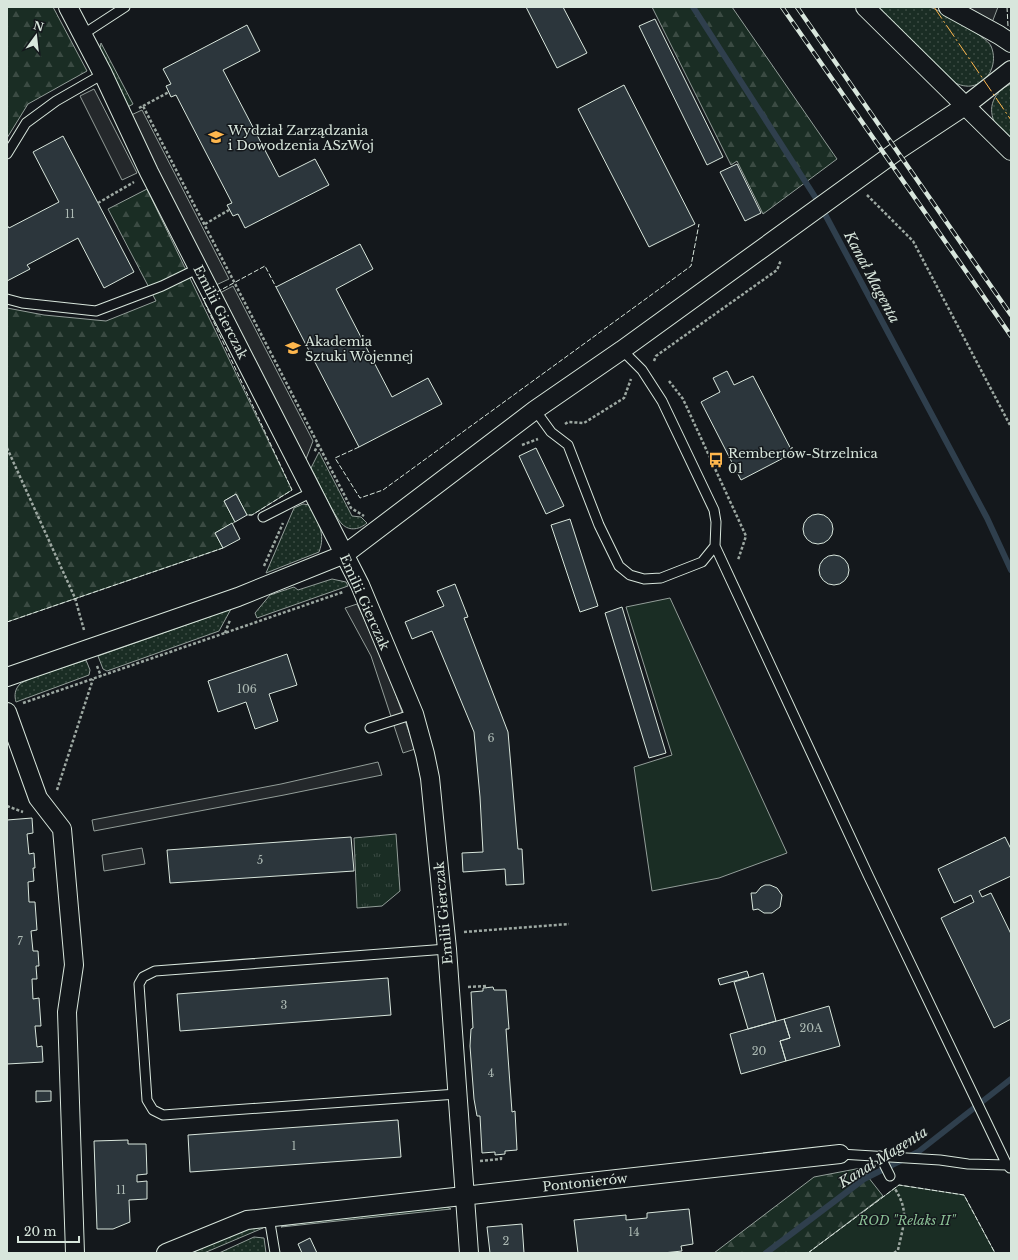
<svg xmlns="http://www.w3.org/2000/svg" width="1018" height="1260" font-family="'Libre Baskerville',serif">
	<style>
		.grass { fill: url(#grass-dots); stroke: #939e99 }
		.forest { fill: url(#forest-firs); stroke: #939e99 }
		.park { fill: url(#park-tufts); stroke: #939e99 }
		.garden { fill: #1a2d24; stroke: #939e99 }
		.parking { fill: #24282b; stroke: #939e99 }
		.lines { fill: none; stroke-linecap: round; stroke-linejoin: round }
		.stream { stroke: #2f3f4d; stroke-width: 6 }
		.building { fill: #2c363c; stroke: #d8e6dc }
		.service-casing { stroke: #d8e6dc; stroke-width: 11 }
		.minor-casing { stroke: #d8e6dc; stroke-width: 20 }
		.path { stroke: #9da8a2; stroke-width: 2.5; stroke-dasharray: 3 2; stroke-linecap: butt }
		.service { stroke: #14181c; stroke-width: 9 }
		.minor { stroke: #14181c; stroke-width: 18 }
		.rail-casing { stroke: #d8e6dc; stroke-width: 4.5 }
		.rail { stroke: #14181c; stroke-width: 3; stroke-dasharray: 9; stroke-linecap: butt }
		.fence { stroke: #d8e6dc; stroke-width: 1; stroke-dasharray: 5 2; stroke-linecap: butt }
		.power { stroke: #ffb74d; stroke-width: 1; stroke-dasharray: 14 3 2 3; stroke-linecap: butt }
		.labels { text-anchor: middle; stroke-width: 3; stroke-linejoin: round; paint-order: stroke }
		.number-label { font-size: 11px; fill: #adbab4 }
		.poi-label { font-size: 13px; fill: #d8e6dc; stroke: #14181c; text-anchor: start }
		.street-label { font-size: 13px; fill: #d8e6dc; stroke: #14181c }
		.park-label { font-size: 13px; font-style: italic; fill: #8ac095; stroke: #14181c }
		.water-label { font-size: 14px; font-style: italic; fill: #d8e6dc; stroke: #14181c }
	</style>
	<defs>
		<pattern id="grass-dots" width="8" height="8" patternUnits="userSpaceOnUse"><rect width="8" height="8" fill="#1a2d24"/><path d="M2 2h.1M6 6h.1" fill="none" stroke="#3b4b43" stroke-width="1.8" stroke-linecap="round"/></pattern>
		<pattern id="forest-firs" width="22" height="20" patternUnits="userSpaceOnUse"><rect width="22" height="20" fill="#1a2d24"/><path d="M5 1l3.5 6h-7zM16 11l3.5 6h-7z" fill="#3b4b43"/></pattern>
		<pattern id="park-tufts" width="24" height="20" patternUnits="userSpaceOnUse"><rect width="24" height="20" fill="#1a2d24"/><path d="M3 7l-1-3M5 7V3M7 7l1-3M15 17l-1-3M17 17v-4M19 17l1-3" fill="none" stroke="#3b4b43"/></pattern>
	</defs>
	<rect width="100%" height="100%" fill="#14181c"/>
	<!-- grass -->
	<path class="grass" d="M874,7C888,7 918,4 929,7C939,9 987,37 991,46C998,62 990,83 971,86C964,87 957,84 951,81Z
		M101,43L133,104L126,108L99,52Z
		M1011,84V142C1006,137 999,131 996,125C986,108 994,91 1011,84Z
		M319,452L352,516L361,517L367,523C360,529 350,532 342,524C334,516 318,481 311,468Z
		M303,504L310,505C318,522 326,534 319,552L266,573L294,508Z
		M332,579L346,582L348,586L257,618L255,613L270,595L294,587L298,590Z
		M231,609L219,631L107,671L103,669L98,656Z
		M86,660L90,670L89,675L16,702C14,695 15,689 20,684C27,678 75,664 86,660Z
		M443,1205L451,1209L281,1227L287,1225Z
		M260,1226L263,1228L204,1253H191L251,1227Z
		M254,1237L264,1238L266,1253H219Z"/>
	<!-- forest -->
	<path class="forest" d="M7,7H53L87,71L28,104L7,138Z
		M652,7H732L837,159L763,214L737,161L731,165Z
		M147,189L292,490L252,515H247L236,494L224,501L235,522L215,533L223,548L7,622V308L44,315L106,321L156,301L108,209Z
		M861,1168L883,1196L808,1253H714L814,1177Z"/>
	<!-- park -->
	<path class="park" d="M396,834L400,891L382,906L357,908L354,838Z"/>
	<!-- garden -->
	<path class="garden" d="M670,598L787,853L719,878L652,891L634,767L672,755L626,607Z
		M899,1185L964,1195L995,1253H808Z"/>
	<!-- parking -->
	<path class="parking" d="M938,7H998L988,33Z
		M94,89L137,173L122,180L80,96Z
		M142,110L229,279L216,285L129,116Z
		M233,286L313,441L306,459L220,293Z
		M357,604L384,661L415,749L403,753L371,656L345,608Z
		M378,762L382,775L284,795L94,831L92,820L281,784Z
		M142,848L145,864L104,871L102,855Z"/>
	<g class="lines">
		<!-- stream -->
		<path class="stream" d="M693,7L819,203L987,518L1011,570
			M766,1253L864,1179L918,1152L1011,1079"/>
	</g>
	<!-- building -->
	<path class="building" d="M526,7H563L587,53L557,68Z
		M655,19L723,157L707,165L639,26Z
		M247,25L260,51L223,70L279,177L315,159L329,185L245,228L238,214L233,216L227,205L232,203L176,95L171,97L166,86L171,84L163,69Z
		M624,85L695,224L649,247L578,109Z
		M63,136L134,272L104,288L78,238L27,265L30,269L7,281V225L9,228L59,202L33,152Z
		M737,164L761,213L745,221L720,172Z
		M360,244L373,269L336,289L392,397L428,378L442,404L359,447L276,287Z
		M727,371L734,385L753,376L793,453L741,480L701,402L720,392L713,378Z
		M536,448L564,506L546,514L519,456Z
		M236,494L247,515L235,522L224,501Z
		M803 529a15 15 0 1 1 30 0a15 15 0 1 1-30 0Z
		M570,519L598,606L580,612L551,525Z
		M232,523L240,539L223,548L215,533Z
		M819 570a15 15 0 1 1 30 0a15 15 0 1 1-30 0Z
		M455,584L468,617L464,618L508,732L518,849H522L524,884L506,885L505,869L463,872L462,853L483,852L480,797L474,732L432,631L412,639L405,622L444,606L437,591Z
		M622,607L666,753L649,758L605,613Z
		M287,654L297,685L269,694L278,721L255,729L246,702L218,712L208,681Z
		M32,818L33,833L27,834L29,854L34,853L35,868H33L34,881L28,882L29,902H35L37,930L31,931L33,951H38L39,966H36L37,979H32L33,999L39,998L41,1026H35L37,1047L42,1046L43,1062L7,1064V820Z
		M351,837L354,871L170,883L167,850Z
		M1005,837L1011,849V876L979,891L982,897L991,893L1011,934V1019L994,1028L941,918L974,902L971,895L954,903L938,869Z
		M765,885H770L777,888L782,895L780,907L772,913H764L758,909L753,910L751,893H756L761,887Z
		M747,971L749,977L720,985L718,979Z
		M763,973L776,1021L748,1029L734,982Z
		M388,978L391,1015L180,1031L177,994Z
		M493,987L494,990H506L509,1029H506L512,1112L515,1111L517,1150L505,1151V1154L495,1155V1152L482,1153L480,1116H477L474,1099L470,1046L471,1029L473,1028L471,992L483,991V988Z
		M829,1006L840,1046L786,1061L780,1041L790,1038L784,1019Z
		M784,1019L790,1038L780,1041L786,1061L741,1074L730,1034Z
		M36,1091H51V1101L36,1102Z
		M398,1120L401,1157L190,1172L188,1135Z
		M128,1140V1144H146L147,1174L137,1175V1182L147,1181V1199L129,1200L130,1222L113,1229H97L94,1141Z
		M689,1209L693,1244L681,1246L682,1251L663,1253H578L574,1220L626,1215V1220L647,1218V1213Z
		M522,1224L524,1253H490L487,1227Z
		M310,1238L317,1253H302L298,1244Z"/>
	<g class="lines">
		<!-- service casing -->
		<g class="service-casing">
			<path id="service" d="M82,35L125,7
				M7,154L26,123L56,101L103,74
				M7,299L22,303L96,311L162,286L199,268
				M535,410L551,432L568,445L599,525L619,566L630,575L644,579L661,578L702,562L715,546L716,522L714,510L662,401L642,370L622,350
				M263,517L312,492
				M715,546L869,877L1007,1165
				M370,728L414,714
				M447,949L155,971L143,977L139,984L147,1100L153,1110L163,1115L457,1094
				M840,1154L940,1160L968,1164L1007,1165L1010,1168
				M880,1156L890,1176
				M269,1217L275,1253"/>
		</g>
		<!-- minor casing -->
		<g class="minor-casing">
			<path id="minor" d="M68,7L103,74L149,172L360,585L414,714L425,754L430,778L447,949L469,1253
				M865,7L1011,151
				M948,7L999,35L1011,43
				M7,677L238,597L345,554L535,410L622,350L897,151L965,106L1011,70
				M7,712L38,798L62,829L74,965L67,1012L75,1253
				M166,1253L247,1220L840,1154"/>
		</g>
		<!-- path -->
		<path class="path" d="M143,106L169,92
			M139,108L143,106L318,444L314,453
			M867,195L913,241L1011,427
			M98,203L134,182
			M205,224L229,210
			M654,361L656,356L777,270L781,260
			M669,381L683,399L746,536L738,560
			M565,424L568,422L584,423L624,398L631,379
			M318,444L351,508L364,516
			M522,445L538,439
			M7,448L75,598L84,630
			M264,566L283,523
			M225,633L230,620
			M97,666L101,676
			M23,703L343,592
			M57,790L93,679
			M7,806L23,812
			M464,932L569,924
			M468,987L486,986L487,988
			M480,1161L501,1159V1155
			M894,1253L898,1250C903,1226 910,1212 895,1189"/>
		<!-- service -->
		<use href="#service" class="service"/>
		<!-- minor -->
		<use href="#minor" class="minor"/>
		<!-- rail casing -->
		<g class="rail-casing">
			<path id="rail" d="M782,7L1011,336
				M797,7L1011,315"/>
		</g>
		<!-- rail -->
		<use href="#rail" class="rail"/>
		<!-- fence -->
		<path class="fence" d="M1007,7L1008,26L1011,27
			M217,292L265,266L276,287
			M206,298L203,299L292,490L252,515H247
			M359,447L335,458L360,498L383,490L691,266L699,224
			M7,622L223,548
			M808,1253L899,1185L964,1195L995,1253"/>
		<!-- power -->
		<path class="power" d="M934,7L1011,120"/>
	</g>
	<!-- icons -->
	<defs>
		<g id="university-bare" transform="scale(1.2)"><path d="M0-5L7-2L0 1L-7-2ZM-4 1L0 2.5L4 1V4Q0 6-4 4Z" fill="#ffb74d" stroke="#14181c" stroke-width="2.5" paint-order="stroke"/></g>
		<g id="bus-bare" transform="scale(1.2)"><path d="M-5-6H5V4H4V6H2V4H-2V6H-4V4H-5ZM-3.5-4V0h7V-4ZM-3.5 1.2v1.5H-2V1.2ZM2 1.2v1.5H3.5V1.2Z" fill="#ffb74d" stroke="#14181c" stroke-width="2.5" paint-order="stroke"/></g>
	</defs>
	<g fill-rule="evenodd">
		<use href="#university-bare" x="216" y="137"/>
		<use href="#university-bare" x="293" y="348"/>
		<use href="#bus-bare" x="716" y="460"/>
	</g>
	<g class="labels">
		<!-- number labels -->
		<g class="number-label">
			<text x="70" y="218">11</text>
			<text x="247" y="693">106</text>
			<text x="491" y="742">6</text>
			<text x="260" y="864">5</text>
			<text x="20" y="945">7</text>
			<text x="284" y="1009">3</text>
			<text x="811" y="1032">20A</text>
			<text x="759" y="1055">20</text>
			<text x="491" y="1077">4</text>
			<text x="294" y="1150">1</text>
			<text x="121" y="1194">11</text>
			<text x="634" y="1236">14</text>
			<text x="506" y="1245">2</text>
		</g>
		<!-- poi labels -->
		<g class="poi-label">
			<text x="228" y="135">Wydział Zarządzania<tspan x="228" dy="15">i Dowodzenia ASzWoj</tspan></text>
			<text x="305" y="346">Akademia<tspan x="305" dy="15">Sztuki Wojennej</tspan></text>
			<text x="728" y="458">Rembertów-Strzelnica<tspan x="728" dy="15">01</tspan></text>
		</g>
		<!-- street labels -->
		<g class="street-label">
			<text transform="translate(221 312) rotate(63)" y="5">Emilii Gierczak</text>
			<text transform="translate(365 602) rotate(66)" y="5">Emilii Gierczak</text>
			<text transform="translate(443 913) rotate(-95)" y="5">Emilii Gierczak</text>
			<text transform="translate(585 1182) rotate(-6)" y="5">Pontonierów</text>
		</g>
		<!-- park labels -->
		<g class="park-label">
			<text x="907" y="1225">ROD "Relaks II"</text>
		</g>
		<!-- water labels -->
		<g class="water-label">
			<text transform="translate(872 277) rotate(62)" y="5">Kanał Magenta</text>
			<text transform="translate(883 1157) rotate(-32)" y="5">Kanał Magenta</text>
		</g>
	</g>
	<!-- border -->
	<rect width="1018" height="1260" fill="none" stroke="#d8e6dc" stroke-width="16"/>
	<!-- north arrow -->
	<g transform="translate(36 36) rotate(15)" stroke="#14181c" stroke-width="3" paint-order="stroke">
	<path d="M0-3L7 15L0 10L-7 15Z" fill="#d8e6dc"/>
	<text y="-6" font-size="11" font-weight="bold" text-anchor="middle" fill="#d8e6dc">N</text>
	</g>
	<!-- scale -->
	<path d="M18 1236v6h61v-6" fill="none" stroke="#d8e6dc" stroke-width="2"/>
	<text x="24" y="1236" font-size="12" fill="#d8e6dc" stroke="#14181c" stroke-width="3" paint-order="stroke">20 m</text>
</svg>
